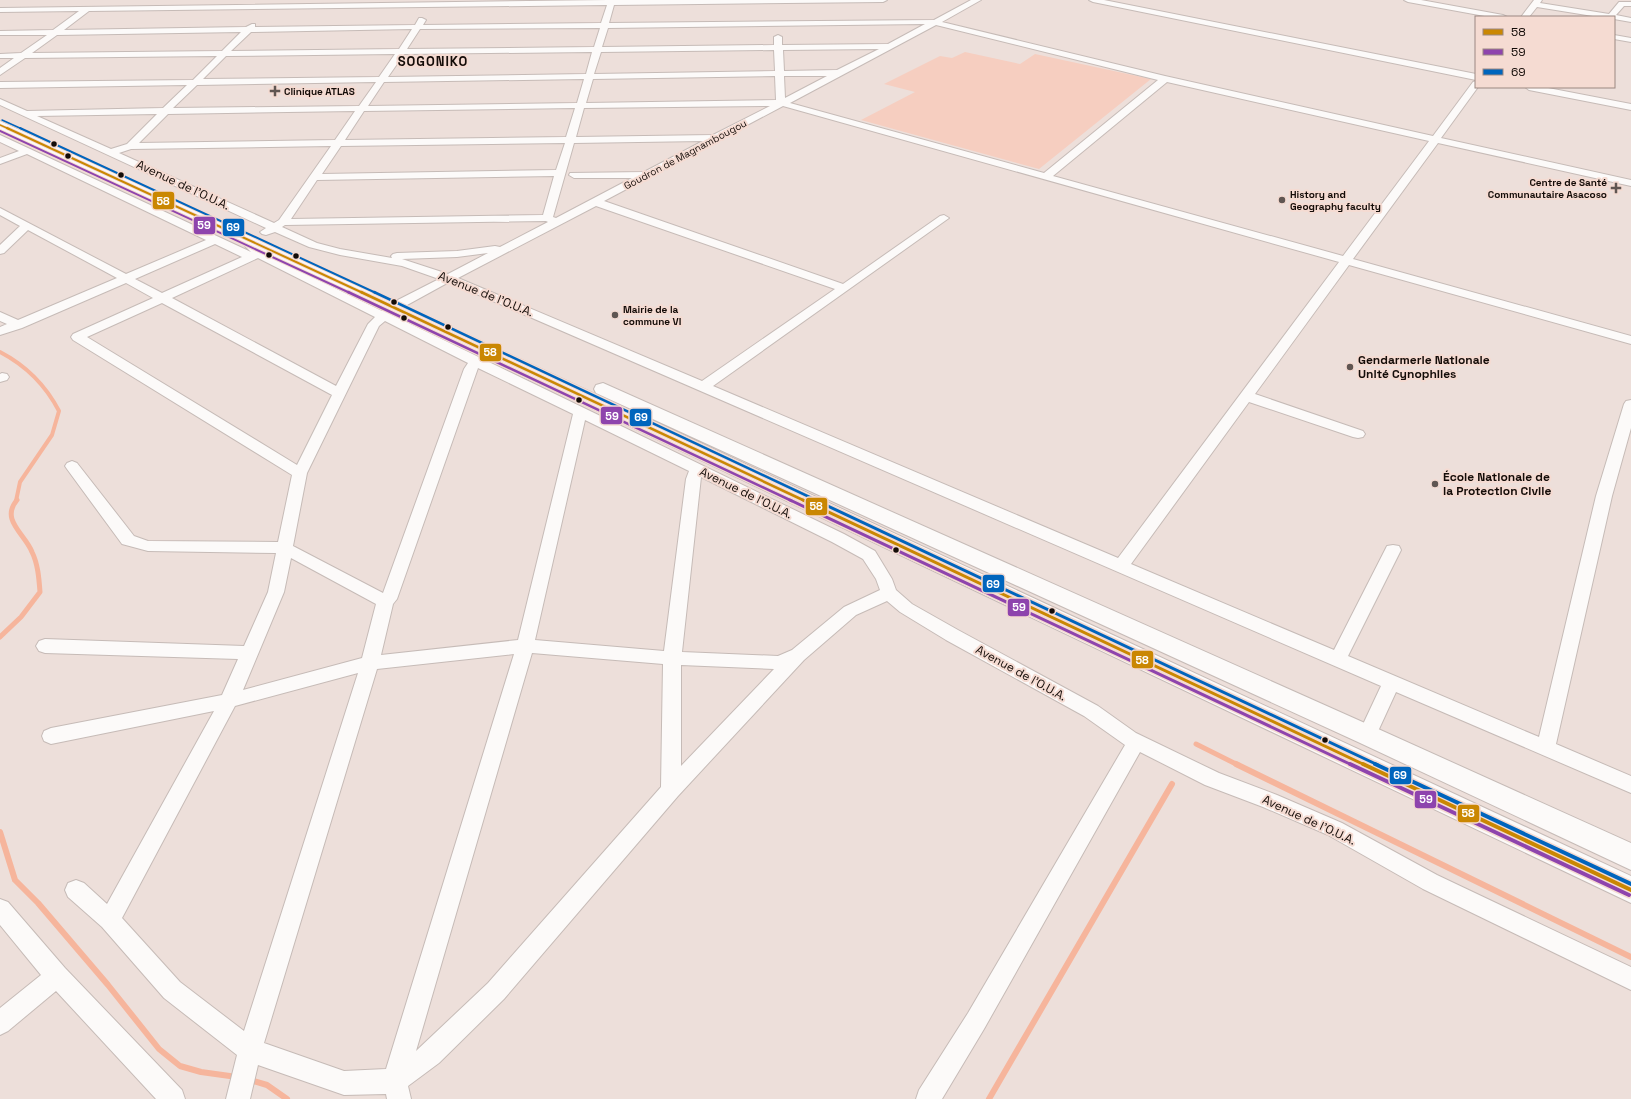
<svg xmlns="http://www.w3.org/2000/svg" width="1631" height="1099" font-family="'Space Grotesk',sans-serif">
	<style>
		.green { fill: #f6cec0 }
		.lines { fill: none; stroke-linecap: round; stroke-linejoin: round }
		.stream-far2 { stroke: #f6b59c; stroke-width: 4 }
		.stream-far1 { stroke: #f6b59c; stroke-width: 5 }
		.stream { stroke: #f6b59c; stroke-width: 6 }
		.minor-casing { stroke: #c6bbb7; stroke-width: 2 }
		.highway-casing { stroke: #c6bbb7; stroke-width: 2 }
		.minor { fill: #fcfaf9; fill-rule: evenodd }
		.highway { fill: #fcfaf9; fill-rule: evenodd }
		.bus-1-far4-casing { stroke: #f5dbd2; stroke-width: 3 }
		.bus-1-far3-casing { stroke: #f5dbd2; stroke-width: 4 }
		.bus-1-far2-casing { stroke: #f5dbd2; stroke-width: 5 }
		.bus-1-far1-casing { stroke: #f5dbd2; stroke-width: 6 }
		.bus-1-casing { stroke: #f5dbd2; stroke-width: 7 }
		.bus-2-far3-casing { stroke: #f5dbd2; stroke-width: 4 }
		.bus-2-far2-casing { stroke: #f5dbd2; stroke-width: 5 }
		.bus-2-far1-casing { stroke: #f5dbd2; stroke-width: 6 }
		.bus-2-casing { stroke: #f5dbd2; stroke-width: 7 }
		.bus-3-far4-casing { stroke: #f5dbd2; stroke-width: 3 }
		.bus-3-far3-casing { stroke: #f5dbd2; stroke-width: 4 }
		.bus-3-far2-casing { stroke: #f5dbd2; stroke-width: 5 }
		.bus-3-far1-casing { stroke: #f5dbd2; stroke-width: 6 }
		.bus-3-casing { stroke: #f5dbd2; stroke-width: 7 }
		.bus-1-far4 { stroke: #ca8702; stroke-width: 1.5 }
		.bus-1-far3 { stroke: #ca8702; stroke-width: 2 }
		.bus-1-far2 { stroke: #ca8702; stroke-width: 2.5 }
		.bus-1-far1 { stroke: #ca8702; stroke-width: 3 }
		.bus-1 { stroke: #ca8702; stroke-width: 4 }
		.bus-2-far3 { stroke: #8e44ad; stroke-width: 2 }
		.bus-2-far2 { stroke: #8e44ad; stroke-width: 2.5 }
		.bus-2-far1 { stroke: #8e44ad; stroke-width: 3 }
		.bus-2 { stroke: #8e44ad; stroke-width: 4 }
		.bus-3-far4 { stroke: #0065bd; stroke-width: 1.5 }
		.bus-3-far3 { stroke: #0065bd; stroke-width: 2 }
		.bus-3-far2 { stroke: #0065bd; stroke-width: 2.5 }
		.bus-3-far1 { stroke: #0065bd; stroke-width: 3 }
		.bus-3 { stroke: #0065bd; stroke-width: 4 }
		.poi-dot { fill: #605652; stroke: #f5dbd2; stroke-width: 1.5 }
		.bus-dot { fill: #140c08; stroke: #f5dbd2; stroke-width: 1.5 }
		.labels { text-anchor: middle; stroke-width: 4; stroke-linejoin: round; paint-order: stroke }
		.far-poi-label { font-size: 10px; font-weight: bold; fill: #140c08; stroke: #f5dbd2; text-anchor: start }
		.far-street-label { font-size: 10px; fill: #140c08; stroke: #f5dbd2 }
		.street-label { font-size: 12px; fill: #140c08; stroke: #f5dbd2 }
		.poi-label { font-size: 12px; font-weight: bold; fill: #140c08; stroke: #f5dbd2; text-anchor: start }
		.far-district-label { font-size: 13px; font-weight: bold; letter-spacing: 1px; fill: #140c08; stroke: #f5dbd2 }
		.line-badge { stroke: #f5dbd2; stroke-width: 1.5 }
		.badge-label { font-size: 11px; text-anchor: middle; font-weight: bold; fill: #fff }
	</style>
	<rect width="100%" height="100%" fill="#eddfda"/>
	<!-- green -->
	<path class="green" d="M965,52L1020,64L1035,54L1151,79L1039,169L861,120L915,92L884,84L940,56L952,58Z"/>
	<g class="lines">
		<!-- stream-far2 -->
		<path class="stream-far2" d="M0,352C25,365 46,386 59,411L52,435L20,482L16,501"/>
		<!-- stream-far1 -->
		<path class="stream-far1" d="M0,637L21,617L40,592C39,579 38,564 32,552C25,534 0,520 17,500
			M1196,744L1238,765"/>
		<!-- stream -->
		<path class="stream" d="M1236,764L1631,957
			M0,832L15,880L38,903L108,985L159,1049L180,1066L201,1072L237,1077
			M250,1080L267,1085L287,1099
			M989,1099L1172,784"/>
		<!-- minor casing -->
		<g class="minor-casing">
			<path id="minor" d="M608,0H887L883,2L614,5L609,23L934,20L971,0H981L942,22L1165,76L1433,136L1473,82L1476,81V87H1478L1441,138L1631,180V186L1438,143L1353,259L1631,336V344L1349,265L1255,394L1363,431L1365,434L1363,437L1358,438L1353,437L1249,402L1131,564L1334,650L1387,546L1393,545L1399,546L1401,550L1348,656L1539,737L1596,496L1624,404L1626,401L1631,400V428L1612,496L1556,744L1631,776V793L1396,692L1374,740L1367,743L1360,740L1358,735L1381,686L449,282L398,310L392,315L844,534L875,551L892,579L896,590L912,604L958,630L1098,706L1136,733L1219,773L1277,795L1342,823L1437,875L1631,967V990L1423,889L1328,835L1263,807L1205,785L1140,752L984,1029L942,1099H916L919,1090L968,1013L1125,745L1084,716L946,640L900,612L887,601L856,615L804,660L678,796L504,999L439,1063L408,1086L411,1099H387L386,1094L344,1095L258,1065L250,1099H226L237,1055L164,998L102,927L68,897L65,890L68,883L76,880L84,883L107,904L214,711L51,744L44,741L42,736L44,731L51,728L222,695L238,659L45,653L39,651L36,646L39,641L45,639L244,646L268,592L276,553L148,551L122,544L67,469L65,466L67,463L72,461L77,463L134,536L148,541L278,542L292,475L73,340L71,337L73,334L153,298L126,283L22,328L0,335V327L7,324L0,321V312L18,320L117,278L28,230L4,253L0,254V245L20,226L0,215V208L126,274L206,240L27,154L0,164V158L19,151L0,142V135L251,252L239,240L245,237L249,238L266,253L283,263L382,311L390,304L439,279L402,266L340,255L309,247L275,232L266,235L262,234L260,232L266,228L0,105V99L27,111L163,108L187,85L0,88V82L193,80L217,56L25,58L0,75V68L14,58H0V54L21,53L47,35H0V31L53,30L79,11L0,12V8ZM607,5L601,23L423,25L426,20L422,18H419L415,25L255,27V24H252L246,27L64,30L89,11ZM925,24L888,44L782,45V37L778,35L774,37V45L602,47L608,28ZM936,25L1158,80L1044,173L790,103ZM600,28L594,47L407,49L420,29ZM412,29L399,49L231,51L251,32ZM241,32L222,51L32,53L57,35ZM879,49L837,70L784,71L783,50ZM774,50L775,71L594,74L601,52ZM592,52L586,74L388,77L404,54ZM395,54L379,77L203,79L226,56ZM775,76L776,100L586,103L593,79ZM784,76H827L785,98ZM584,79L577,103L368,106L384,82ZM376,82L359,106L173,108L197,85ZM1167,82L1429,141L1343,256L1053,176ZM770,106L713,135L576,137L584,108ZM783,106L1339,262L1118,558L713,386L949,218L944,215L940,216L843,284L604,201ZM575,108L566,137L345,140L364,111ZM355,111L335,140L139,143L168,114ZM157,114L127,144L111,149L37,116ZM703,141L644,172L570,173L569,175L574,178H632L556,218L553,217L574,143ZM565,143L556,170L322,174L341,146ZM331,146L279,220L274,223L119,153L131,149ZM554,176L543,215L291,219L317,180ZM596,206L835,289L702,381L458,278ZM546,221L548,222L500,247L495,246L457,251L397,253L393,254L391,256L392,258L340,249L317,243L282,227L285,225ZM215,244L242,257L162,293L135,279ZM488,253L448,274L402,259L457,257ZM258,258L375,317L368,324L336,386L172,298ZM162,303L332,395L297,465L87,337ZM385,321L468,363L464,369L383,593L293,546L307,473L379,326ZM478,368L573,414L518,640L381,655L393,604L397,599ZM585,420L689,471L686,479L664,651L535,640ZM701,477L832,542L863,559L876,579L880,590L844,607L792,650L778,656L682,652ZM291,558L376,604L362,658L243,690L284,592ZM532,653L663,664L661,787L488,983L416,1051ZM514,654L386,1069L344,1071L264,1043L377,669ZM681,665L774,669L681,766ZM358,673L244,1031L180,982L122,918L235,706Z
				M1089,0H1104L1476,74V80L1093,2Z
				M1404,0H1421L1503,15L1507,17H1490L1408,2Z
				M1534,0H1542L1540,3L1609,14L1619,2H1631V6H1624L1616,15L1631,18V22L1614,19V17H1599L1537,7L1529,17H1521Z
				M1614,35L1631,38V42L1614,39Z
				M1525,87H1543L1631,104V110L1529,90Z
				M2,373L7,374L9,377L7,380L0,382V374Z
				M0,899L8,902L65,968L182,1090L185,1099H156L56,991L8,1031L0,1035V1008L41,975L0,925Z"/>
		</g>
		<!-- highway casing -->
		<g class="highway-casing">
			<path id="highway" d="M0,121L425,315L1631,876V903L413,323L0,130Z
				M603,383L1376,728L1631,843V870L1358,742L596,393L594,389L596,385Z"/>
		</g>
		<!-- minor -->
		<use href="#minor" class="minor"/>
		<!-- highway -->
		<use href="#highway" class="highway"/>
		<!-- bus-1-far4 casing -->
		<g class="bus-1-far4-casing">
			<path id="bus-1-far4" d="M0,125L9,129"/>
		</g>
		<!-- bus-1-far3 casing -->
		<g class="bus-1-far3-casing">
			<path id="bus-1-far3" d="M7,128L363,293"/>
		</g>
		<!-- bus-1-far2 casing -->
		<g class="bus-1-far2-casing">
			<path id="bus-1-far2" d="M361,292L805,501"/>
		</g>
		<!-- bus-1-far1 casing -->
		<g class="bus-1-far1-casing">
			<path id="bus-1-far1" d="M803,500L1365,765"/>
		</g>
		<!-- bus-1 casing -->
		<g class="bus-1-casing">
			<path id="bus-1" d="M1363,764L1631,890"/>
		</g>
		<!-- bus-2-far3 casing -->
		<g class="bus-2-far3-casing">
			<path id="bus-2-far3" d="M0,131L350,293"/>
		</g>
		<!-- bus-2-far2 casing -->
		<g class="bus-2-far2-casing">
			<path id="bus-2-far2" d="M348,292L792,501"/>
		</g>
		<!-- bus-2-far1 casing -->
		<g class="bus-2-far1-casing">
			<path id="bus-2-far1" d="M790,500L1352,765"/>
		</g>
		<!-- bus-2 casing -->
		<g class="bus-2-casing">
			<path id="bus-2" d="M1350,764L1629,895"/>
		</g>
		<!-- bus-3-far4 casing -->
		<g class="bus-3-far4-casing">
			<path id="bus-3-far4" d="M2,120L22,129"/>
		</g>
		<!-- bus-3-far3 casing -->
		<g class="bus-3-far3-casing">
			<path id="bus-3-far3" d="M20,128L376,293"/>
		</g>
		<!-- bus-3-far2 casing -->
		<g class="bus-3-far2-casing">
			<path id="bus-3-far2" d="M374,292L818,501"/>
		</g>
		<!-- bus-3-far1 casing -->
		<g class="bus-3-far1-casing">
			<path id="bus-3-far1" d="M815,500L1378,765"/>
		</g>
		<!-- bus-3 casing -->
		<g class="bus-3-casing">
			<path id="bus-3" d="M1375,764L1631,884"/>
		</g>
		<!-- bus-1-far4 -->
		<use href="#bus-1-far4" class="bus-1-far4"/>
		<!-- bus-1-far3 -->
		<use href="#bus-1-far3" class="bus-1-far3"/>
		<!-- bus-1-far2 -->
		<use href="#bus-1-far2" class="bus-1-far2"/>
		<!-- bus-1-far1 -->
		<use href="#bus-1-far1" class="bus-1-far1"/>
		<!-- bus-1 -->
		<use href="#bus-1" class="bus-1"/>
		<!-- bus-2-far3 -->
		<use href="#bus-2-far3" class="bus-2-far3"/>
		<!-- bus-2-far2 -->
		<use href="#bus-2-far2" class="bus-2-far2"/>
		<!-- bus-2-far1 -->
		<use href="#bus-2-far1" class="bus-2-far1"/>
		<!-- bus-2 -->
		<use href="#bus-2" class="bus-2"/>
		<!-- bus-3-far4 -->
		<use href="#bus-3-far4" class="bus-3-far4"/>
		<!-- bus-3-far3 -->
		<use href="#bus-3-far3" class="bus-3-far3"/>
		<!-- bus-3-far2 -->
		<use href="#bus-3-far2" class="bus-3-far2"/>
		<!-- bus-3-far1 -->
		<use href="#bus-3-far1" class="bus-3-far1"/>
		<!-- bus-3 -->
		<use href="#bus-3" class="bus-3"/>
	</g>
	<!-- markers -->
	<g class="poi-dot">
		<path d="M273 85h4v4h4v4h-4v4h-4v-4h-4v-4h4z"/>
		<path d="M1614 182h4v4h4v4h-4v4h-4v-4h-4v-4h4z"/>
		<circle cx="1282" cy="200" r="4"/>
		<circle cx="615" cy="315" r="4"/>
		<circle cx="1350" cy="367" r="4"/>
		<circle cx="1435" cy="484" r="4"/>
	</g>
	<g class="bus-dot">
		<circle cx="54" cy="144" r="3.5"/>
		<circle cx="68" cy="156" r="3.5"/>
		<circle cx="121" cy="175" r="3.5"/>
		<circle cx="269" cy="255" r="3.5"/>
		<circle cx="296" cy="256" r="3.5"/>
		<circle cx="394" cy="302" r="3.5"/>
		<circle cx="404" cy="318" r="3.5"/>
		<circle cx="448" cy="327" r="3.5"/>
		<circle cx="579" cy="400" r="3.5"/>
		<circle cx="896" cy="550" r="3.5"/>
		<circle cx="1052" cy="611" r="3.5"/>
		<circle cx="1325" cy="740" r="3.5"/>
	</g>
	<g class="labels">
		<!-- far-poi labels -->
		<g class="far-poi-label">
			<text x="284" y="95">Clinique ATLAS</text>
			<text x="1607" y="186" text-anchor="end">Centre de Santé<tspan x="1607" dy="12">Communautaire Asacoso</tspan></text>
			<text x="1290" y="198">History and<tspan x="1290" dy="12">Geography faculty</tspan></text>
			<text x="623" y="313">Mairie de la<tspan x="623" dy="12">commune VI</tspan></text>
		</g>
		<!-- far-street labels -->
		<g class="far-street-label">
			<text transform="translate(685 154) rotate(-28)" y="4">Goudron de Magnambougou</text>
		</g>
		<!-- street labels -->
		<g class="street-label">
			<text transform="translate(183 185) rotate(25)" y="4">Avenue de l'O.U.A.</text>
			<text transform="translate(486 294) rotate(22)" y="4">Avenue de l'O.U.A.</text>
			<text transform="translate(746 493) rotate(26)" y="4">Avenue de l'O.U.A.</text>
			<text transform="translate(1021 673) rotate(29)" y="4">Avenue de l'O.U.A.</text>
			<text transform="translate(1309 820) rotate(25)" y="4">Avenue de l'O.U.A.</text>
		</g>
		<!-- poi labels -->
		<g class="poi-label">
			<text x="1358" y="364">Gendarmerie Nationale<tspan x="1358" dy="14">Unité Cynophiles</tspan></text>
			<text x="1443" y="481">École Nationale de<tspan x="1443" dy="14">la Protection Civile</tspan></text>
		</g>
		<!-- far-district labels -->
		<g class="far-district-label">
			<text x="433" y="66">SOGONIKO</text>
		</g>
	</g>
	<g class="line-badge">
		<rect x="152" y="191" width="23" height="19" rx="4" fill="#ca8702"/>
		<rect x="193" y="216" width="23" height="19" rx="4" fill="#8e44ad"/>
		<rect x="222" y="218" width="23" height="19" rx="4" fill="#0065bd"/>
		<rect x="479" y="343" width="23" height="19" rx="4" fill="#ca8702"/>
		<rect x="600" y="406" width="23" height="19" rx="4" fill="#8e44ad"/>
		<rect x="629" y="408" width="23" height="19" rx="4" fill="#0065bd"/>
		<rect x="805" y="497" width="23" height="19" rx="4" fill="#ca8702"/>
		<rect x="982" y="574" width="23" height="19" rx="4" fill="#0065bd"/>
		<rect x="1007" y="598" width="23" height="19" rx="4" fill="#8e44ad"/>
		<rect x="1131" y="650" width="23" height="19" rx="4" fill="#ca8702"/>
		<rect x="1389" y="766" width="23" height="19" rx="4" fill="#0065bd"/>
		<rect x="1414" y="790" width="23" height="19" rx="4" fill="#8e44ad"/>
		<rect x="1457" y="804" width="23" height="19" rx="4" fill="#ca8702"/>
	</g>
	<g class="badge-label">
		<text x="163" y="205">58</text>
		<text x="204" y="229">59</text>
		<text x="233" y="231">69</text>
		<text x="490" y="356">58</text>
		<text x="612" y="420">59</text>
		<text x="641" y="421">69</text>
		<text x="816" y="510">58</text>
		<text x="993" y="588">69</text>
		<text x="1019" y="611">59</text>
		<text x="1142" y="664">58</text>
		<text x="1400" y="779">69</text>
		<text x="1426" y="803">59</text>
		<text x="1468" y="817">58</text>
	</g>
	<!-- legend -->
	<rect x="1475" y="16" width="140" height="72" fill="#f5dbd2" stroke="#9b8881"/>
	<rect x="1483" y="29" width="20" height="6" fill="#ca8702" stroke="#9b8881"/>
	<text x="1511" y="36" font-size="12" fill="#140c08">58</text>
	<rect x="1483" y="49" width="20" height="6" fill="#8e44ad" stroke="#9b8881"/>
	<text x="1511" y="56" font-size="12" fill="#140c08">59</text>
	<rect x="1483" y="69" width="20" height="6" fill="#0065bd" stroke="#9b8881"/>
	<text x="1511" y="76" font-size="12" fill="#140c08">69</text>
</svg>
